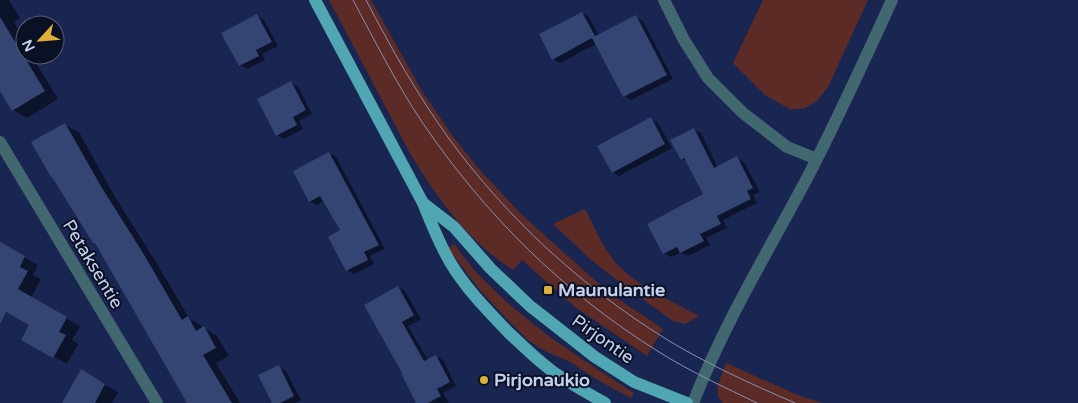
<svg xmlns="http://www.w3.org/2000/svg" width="1078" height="403" font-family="'Varela Round',sans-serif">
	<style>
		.green { fill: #5d2b26 }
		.shadow { fill: #0007 }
		.building { fill: #344573 }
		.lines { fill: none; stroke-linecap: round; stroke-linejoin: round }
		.minor { stroke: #41686e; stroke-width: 12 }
		.major { stroke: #50a6b2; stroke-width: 12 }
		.tram { stroke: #8591b3; stroke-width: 1 }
		.poi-dot { fill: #deb133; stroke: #0a1124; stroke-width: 2 }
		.labels { text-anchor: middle; stroke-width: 4; stroke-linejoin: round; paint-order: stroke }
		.street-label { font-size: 18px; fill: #c6d1ed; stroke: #0a1124 }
		.poi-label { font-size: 18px; font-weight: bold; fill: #c6d1ed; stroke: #0a1124; text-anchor: start }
	</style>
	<rect width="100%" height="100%" fill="#182651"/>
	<!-- green -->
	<path class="green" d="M329,0H371L422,91L452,135L479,169L521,214L608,292L663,329L647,356L575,307L522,260L513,270C467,240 439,201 411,155Z
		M763,0H868L828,87L817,101L803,109H790L766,96L733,63Z
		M585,209C593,223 599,240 609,254C627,282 670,300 699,316L685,324L673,321L626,287L591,260L553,224Z
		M454,244C464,257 474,271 486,282C530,327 582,359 634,393L631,398L601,382L570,362L545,351L529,341L505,317L479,289L448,248Z
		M726,363L798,395L822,403H723L718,397V392L717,387Z"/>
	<!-- shadow -->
	<path class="shadow" d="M0,0H9L20,18L14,22L20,32L18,33L25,45V55H31L58,99L27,118L13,110L0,89Z
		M582,13L589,17L599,36L636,17L643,21L673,79L631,100L624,96L596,44L560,63L553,59Z
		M257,16L264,20L278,46L262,54L265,60L247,69L240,65Z
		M291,83L298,87L312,114L299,121L303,129L284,139L277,135Z
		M651,119L658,123L672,148L619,176L612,172Z
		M65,125L79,132L115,197L156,262L189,318L217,336L229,356L216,363L240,403H191L97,244L94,243Z
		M694,129L701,133L718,168L737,158L744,162L760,192L753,195L757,203L723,220L727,228L706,238L710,245L688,256L681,252L671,257L664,253L705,195L688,162L682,159Z
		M329,153L336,157L385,249L370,256L374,264L354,274L347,270L342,231L324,201L317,205L310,201L294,172Z
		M0,244L38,265L33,275L41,279L31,298L80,326L72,340L78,344L67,364L23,339L31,325L0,309Z
		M398,287L405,291L421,319L408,326L428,360L436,356L443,360L456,386L443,393L449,403H418L402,374Z
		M279,367L286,371L301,400L295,403H273Z
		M81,371L118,392L112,403H63Z"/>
	<!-- building -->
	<path class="building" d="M582,12L595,36L636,15L667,75L623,97L592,38L552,60L539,34Z
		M257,14L272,42L256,50L259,56L239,66L221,33Z
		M0,17L45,91L12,111L0,91Z
		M291,81L306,110L293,117L297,125L276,136L257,99Z
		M651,117L665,144L612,173L597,146Z
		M65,123L102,188L143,253L182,320L188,316L196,331L204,326L216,348L203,355L232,403H187L95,243H93L52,177H51L31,142Z
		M694,128L714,168L737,156L753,188L747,191L751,199L717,216L721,224L700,234L704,241L680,253L677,247L663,254L647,224L703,194L684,158L681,160L670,140Z
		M329,152L379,245L364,252L368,260L346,271L328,237L340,230L320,196L309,202L293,171Z
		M0,242L25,256L20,267L28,271L18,289L67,317L59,332L66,335L53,358L21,340L29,325L6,312L0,324Z
		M398,286L414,315L402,322L424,361L436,355L450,382L437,389L441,396L428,403H416L401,373H402L364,305Z
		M279,365L294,396L280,403H272L258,375Z
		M81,369L105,384L95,403H62Z"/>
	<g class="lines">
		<!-- minor -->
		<path class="minor" d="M664,0L684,40L708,78L743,113L787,147L817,159
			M0,142L157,403
			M693,403C723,326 766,255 805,182C836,123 864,61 892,0"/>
		<!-- major -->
		<path class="major" d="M315,0L423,203C431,223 439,243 450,262C466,289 488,311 509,333C523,346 537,360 552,371C569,383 587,393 605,403
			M423,203L454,227L491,269L530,306L595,357L634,382L687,403"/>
		<!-- tram -->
		<path class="tram" d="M353,0C375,41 396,83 422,122C486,216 563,292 659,352C691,372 724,387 757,403
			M366,0C391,48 418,96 450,140C508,219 582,287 666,339C707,364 751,384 795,403"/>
	</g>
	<!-- markers -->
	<g class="poi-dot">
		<rect x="543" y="285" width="10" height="10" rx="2.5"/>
		<circle cx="484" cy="380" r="5"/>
	</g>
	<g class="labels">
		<!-- street labels -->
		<g class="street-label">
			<text transform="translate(93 264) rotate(59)" y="6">Petaksentie</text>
			<text transform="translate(603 339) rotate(35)" y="6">Pirjontie</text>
		</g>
		<!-- poi labels -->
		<g class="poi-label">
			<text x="558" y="296">Maunulantie</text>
			<text x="494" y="386">Pirjonaukio</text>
		</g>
	</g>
	<!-- north arrow -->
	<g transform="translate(40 40) rotate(244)"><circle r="24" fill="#0a1124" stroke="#555e74"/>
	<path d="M0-4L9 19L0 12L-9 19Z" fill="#deb133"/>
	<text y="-8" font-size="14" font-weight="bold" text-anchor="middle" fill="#c6d1ed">N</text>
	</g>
</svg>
